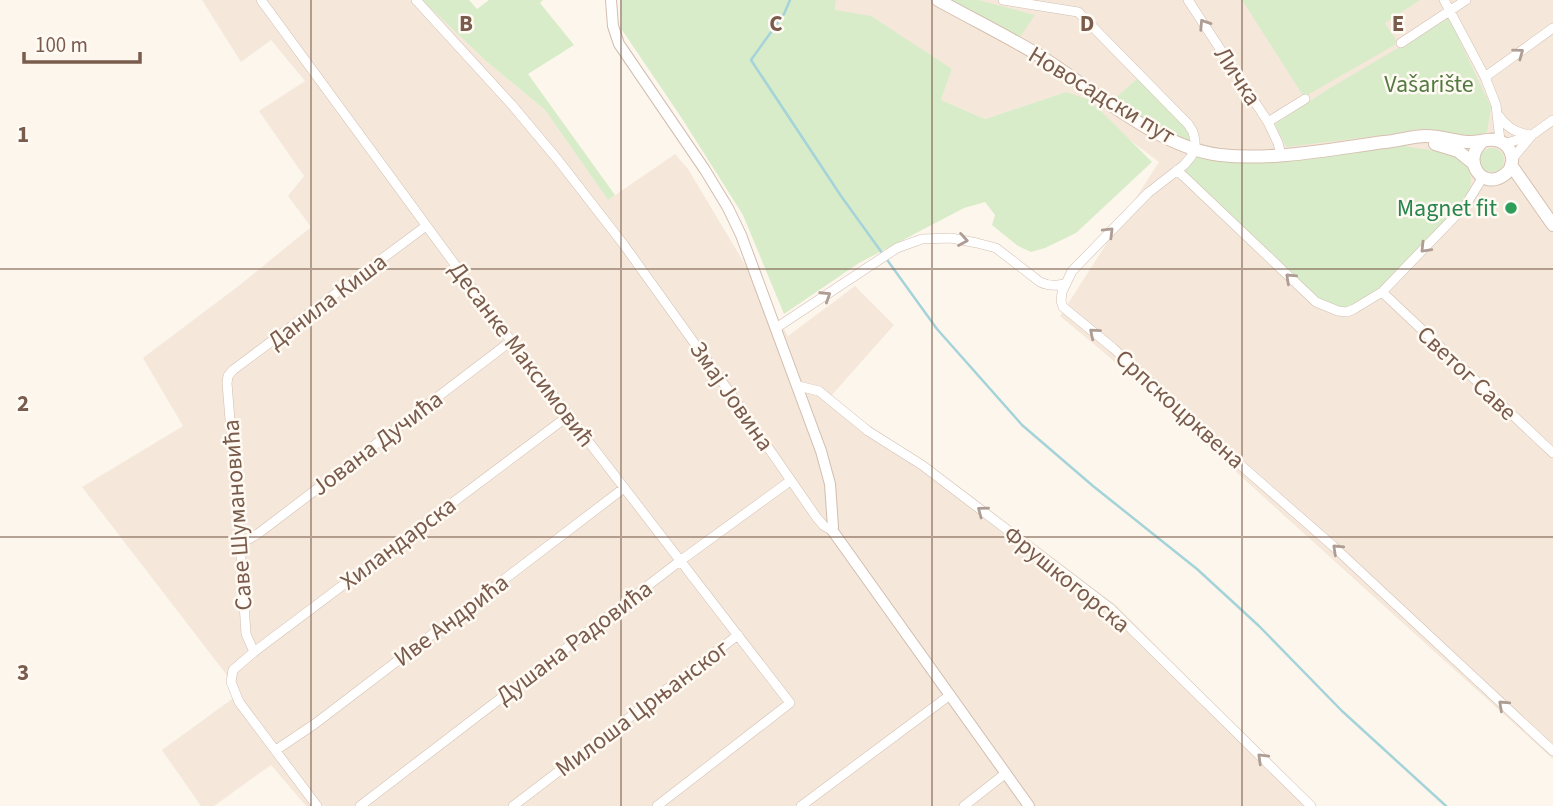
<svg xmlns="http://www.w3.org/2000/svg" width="1553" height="806" font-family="'Source Sans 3',sans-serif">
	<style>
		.residential { fill: #f5e8da }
		.green { fill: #d8ecc9 }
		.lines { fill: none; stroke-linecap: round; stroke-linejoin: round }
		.stream { stroke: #a5d3da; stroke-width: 2.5 }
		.minor-casing { stroke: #d1beb0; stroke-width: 10 }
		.tertiary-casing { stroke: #d1beb0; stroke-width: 12 }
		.secondary-casing { stroke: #d6c0b0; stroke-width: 14 }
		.minor { stroke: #fff; stroke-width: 9 }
		.tertiary { stroke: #fff; stroke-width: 10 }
		.secondary { stroke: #fff; stroke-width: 12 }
		.oneway { stroke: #af9d94 }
		.grid { fill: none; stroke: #7a5c4d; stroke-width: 2; stroke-opacity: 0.55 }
		.leisure-dot { fill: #2e9e5b; stroke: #fffaf3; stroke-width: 2.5 }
		.labels { text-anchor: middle; stroke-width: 5; stroke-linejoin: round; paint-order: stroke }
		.street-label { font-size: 24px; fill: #7a5c4d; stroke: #fffaf3 }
		.park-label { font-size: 24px; fill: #537a41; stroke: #fffaf3 }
		.leisure-label { font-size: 24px; fill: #27864d; stroke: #fffaf3; text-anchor: end }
		.grid-label { font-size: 23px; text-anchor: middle; font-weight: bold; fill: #7a5c4d; stroke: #fffaf3; stroke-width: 5; stroke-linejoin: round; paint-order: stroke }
	</style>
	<rect width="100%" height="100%" fill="#fdf6ec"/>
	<!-- residential -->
	<path class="residential" d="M202,0H422L486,61L545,110L608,200L675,154L688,169L788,336L855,286L894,325L831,396L863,421L953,482L1117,606L1204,694L1317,806H306L271,765L214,806H201L162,750L232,699L226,674L82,487L183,426L143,358L241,284L311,227L288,196L304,176L259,111L305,81L271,40L241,62Z
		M836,0H1553V759L1225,462L1108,356L1060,316L1159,162L1066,92L985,119L941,100L952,69L835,10Z"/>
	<!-- green -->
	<path class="green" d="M422,0H469L477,9L489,0H543L540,3L574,45L528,74L615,195L608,200L545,110L486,61Z
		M622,0H836L835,10L871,16L952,69L941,100L985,119L1066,92L1090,100L1152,162L1076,233L1045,248L1031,252L1018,246L992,225L995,215L985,202L964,208L859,263L784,314L743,215L681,117L622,30Z
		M948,0H978L1035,15L1018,40Z
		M1242,0H1420L1385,23L1398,43L1304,97Z
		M1449,18L1491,107L1487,132L1472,137L1418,129L1393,134L1286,147L1275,124L1330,88Z
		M1137,79L1180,121L1189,133V143L1157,127L1113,100Z
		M1401,145C1411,147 1420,149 1430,150C1435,151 1441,149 1446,151C1476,161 1474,182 1465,206L1382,292L1347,312L1316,302L1177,171L1195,150L1236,160Z
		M1480 160a12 12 0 1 1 24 0a12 12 0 1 1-24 0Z"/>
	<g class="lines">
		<!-- stream -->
		<path class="stream" d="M790,0L784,14L751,60L841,196L937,329L1022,425L1093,486L1197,569L1259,626L1342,711L1446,806"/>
		<!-- minor casing -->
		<g class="minor-casing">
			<path id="minor" d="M261,0L511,341L790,703L657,806
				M416,0L512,105L558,160L624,245L736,401L817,518L824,526L832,530
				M1003,0L1078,12L1188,124L1193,132L1195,141V150L1190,158L1184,165L1148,193L1072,271L1062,292L1061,301L1063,307L1113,348L1236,461L1333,546L1553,751
				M1188,0L1268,122L1278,143L1281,155
				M1444,0L1485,77L1496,105L1500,141
				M1401,43L1466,0
				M1485,77L1553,28
				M1499,116C1507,128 1517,134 1532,135
				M1268,122L1305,99
				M1504,144L1530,136
				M1512,159L1532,135L1553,120
				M1177,170L1316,302L1338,311L1347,312L1354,309L1382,292L1465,206L1483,177
				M1382,292L1553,453
				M776,328L897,248L922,239L951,238L977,243L996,248L1040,282C1048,286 1056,286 1065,284
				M798,386L819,391L868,431L922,465L1110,608L1311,806
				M240,542L249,539L259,533L511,341
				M254,652L246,634L240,542L227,383L228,376L233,370L426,226
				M276,750L316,723L624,488
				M317,806L239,702L231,682L233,670L254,652L568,416
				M360,806L680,561L790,481
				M513,806L738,635
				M801,806L950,695
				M964,806L1006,773"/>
		</g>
		<!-- tertiary casing -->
		<g class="tertiary-casing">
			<path id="tertiary" d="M611,0L613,26L619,44L705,170L728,208L741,235L821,451L830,484L833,527L832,530L1029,806"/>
		</g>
		<!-- secondary casing -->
		<g class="secondary-casing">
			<path id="secondary" d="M938,0C972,19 1007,36 1040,56C1092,89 1159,148 1220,155C1275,161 1331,149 1384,142C1398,141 1412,136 1426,136C1440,136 1454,141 1468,142C1478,143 1490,137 1499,141C1506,143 1511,150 1512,157C1513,164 1510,171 1504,175C1483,191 1461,161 1482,142
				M1435,144L1458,151L1473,163
				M1511,165L1553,225"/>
		</g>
		<!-- minor -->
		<use href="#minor" class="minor"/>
		<!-- tertiary -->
		<use href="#tertiary" class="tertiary"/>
		<!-- secondary -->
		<use href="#secondary" class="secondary"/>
	</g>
	<!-- one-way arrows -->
	<defs><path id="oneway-chevron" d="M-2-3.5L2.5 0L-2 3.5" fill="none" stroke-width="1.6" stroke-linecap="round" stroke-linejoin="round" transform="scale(1.75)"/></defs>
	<g class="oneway">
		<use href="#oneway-chevron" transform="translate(1204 24) rotate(-123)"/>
		<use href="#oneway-chevron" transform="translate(1519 53) rotate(-36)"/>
		<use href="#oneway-chevron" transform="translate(1109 232) rotate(-45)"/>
		<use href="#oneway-chevron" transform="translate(963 240) rotate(10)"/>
		<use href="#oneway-chevron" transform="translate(1425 248) rotate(134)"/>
		<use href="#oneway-chevron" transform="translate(1290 278) rotate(-137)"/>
		<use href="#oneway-chevron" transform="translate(826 296) rotate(-33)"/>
		<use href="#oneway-chevron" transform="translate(1094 333) rotate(-140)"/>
		<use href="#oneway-chevron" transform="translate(982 511) rotate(-143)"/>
		<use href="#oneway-chevron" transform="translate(1337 549) rotate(-137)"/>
		<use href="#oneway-chevron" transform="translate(1503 705) rotate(-137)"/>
		<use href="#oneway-chevron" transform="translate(1262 758) rotate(-136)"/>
	</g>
	<!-- grid -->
	<path class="grid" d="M311,0V806M621,0V806M932,0V806M1242,0V806M0,269H1553M0,537H1553"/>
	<!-- markers -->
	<circle class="leisure-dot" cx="1511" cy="208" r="7"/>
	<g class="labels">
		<!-- street labels -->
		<g class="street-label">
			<text transform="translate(1238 76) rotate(57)" y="8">Личка</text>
			<text transform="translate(1102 95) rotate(31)" y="8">Новосадски пут</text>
			<text transform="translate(327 301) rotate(-37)" y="8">Данила Киша</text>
			<text transform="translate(522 354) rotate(53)" y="8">Десанке Максимовић</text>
			<text transform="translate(1467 373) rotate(43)" y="8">Светог Саве</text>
			<text transform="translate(732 396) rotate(55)" y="8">Змај Јовина</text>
			<text transform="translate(1180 409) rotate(42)" y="8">Српскоцрквена</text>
			<text transform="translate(377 443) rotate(-37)" y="8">Јована Дучића</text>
			<text transform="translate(237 515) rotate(-94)" y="8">Саве Шумановића</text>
			<text transform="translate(398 543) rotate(-37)" y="8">Хиландарска</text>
			<text transform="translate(1067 579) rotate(39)" y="8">Фрушкогорска</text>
			<text transform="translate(451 620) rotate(-37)" y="8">Иве Андрића</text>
			<text transform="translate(574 642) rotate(-37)" y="8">Душана Радовића</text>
			<text transform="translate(642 708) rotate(-37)" y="8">Милоша Црњанског</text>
		</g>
		<!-- park labels -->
		<g class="park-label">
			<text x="1429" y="92">Vašarište</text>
		</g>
		<!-- leisure labels -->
		<g class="leisure-label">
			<text x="1497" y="216">Magnet fit</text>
		</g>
	</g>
	<g class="grid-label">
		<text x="466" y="31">B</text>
		<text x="776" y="31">C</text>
		<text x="1087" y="31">D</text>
		<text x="1398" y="31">E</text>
		<text x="23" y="142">1</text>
		<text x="23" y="411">2</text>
		<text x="23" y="680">3</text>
	</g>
	<!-- scale -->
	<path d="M24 52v10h116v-10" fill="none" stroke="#7a5c4d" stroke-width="3.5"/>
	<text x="35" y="52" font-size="21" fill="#7a5c4d" stroke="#fffaf3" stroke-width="5" paint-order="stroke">100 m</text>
</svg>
